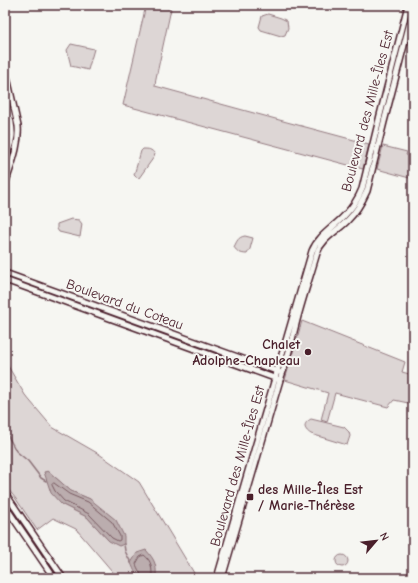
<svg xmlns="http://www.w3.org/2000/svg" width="418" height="583" font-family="'Comic Neue',sans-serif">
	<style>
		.green { fill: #ddd6d5; stroke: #947a80; fill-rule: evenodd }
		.water { fill: #bbadae; stroke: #8e747a }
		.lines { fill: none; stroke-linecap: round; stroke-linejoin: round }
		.shore { stroke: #77585f; stroke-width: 1 }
		.stream { stroke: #8e747a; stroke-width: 1.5 }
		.tertiary-casing { stroke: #4a1f2b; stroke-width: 8 }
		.tertiary { stroke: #f6f6f2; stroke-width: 5 }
		.poi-dot { fill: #4a1f2b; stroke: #f6f6f2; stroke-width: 1.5 }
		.labels { text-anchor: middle; stroke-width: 4; stroke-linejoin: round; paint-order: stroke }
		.street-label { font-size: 14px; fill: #4a1f2b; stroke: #f6f6f2 }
		.poi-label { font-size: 14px; font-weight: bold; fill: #4a1f2b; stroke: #f6f6f2; text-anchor: end }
	</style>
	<rect width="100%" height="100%" fill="#f6f6f2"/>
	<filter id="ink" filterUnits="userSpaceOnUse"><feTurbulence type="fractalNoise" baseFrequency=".025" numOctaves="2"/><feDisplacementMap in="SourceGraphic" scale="8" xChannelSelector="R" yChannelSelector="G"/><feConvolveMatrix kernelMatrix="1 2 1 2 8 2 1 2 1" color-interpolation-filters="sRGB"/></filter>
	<g filter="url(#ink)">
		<!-- green -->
		<path class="green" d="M146,5H159L171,9L156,78L155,86L283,121L369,144L363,169L123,105Z
			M268,14L281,18L287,21L288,28L285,35L281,36L261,30L259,27L262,16Z
			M71,44L94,49L88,70L71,66L67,50Z
			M383,146L407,152L406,155L413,156V179L377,169Z
			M143,149C149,149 151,149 155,154L154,157L139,178L136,177L134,175L141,151Z
			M71,219L79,220L82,224L80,237L59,232L57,229V224Z
			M245,236L253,238L250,249L247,254C241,254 237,252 234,247C237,241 238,237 245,236Z
			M302,321L405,362L402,372L413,375V404L394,400L388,407L335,393L327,422L321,420L328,393L285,380Z
			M5,361L25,395L52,427L99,454L139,482L194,573L193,578H154L156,577L136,575L141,578H118L76,529L53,518L37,530L16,499L5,485ZM48,471L71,491L90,499L109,541L87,517L61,504Z
			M311,419L344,427L349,432L350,436L347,445L311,434C303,429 303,423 311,419Z
			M336 561a6 6 0 1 1 12 0a6 6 0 1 1-12 0Z"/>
		<!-- water -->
		<path class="water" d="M48,471L71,491L90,499L116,520L124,536V544L119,546L109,541L87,517L61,504L51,493L44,472Z
			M146,550C154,559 157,564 156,577L154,578C137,578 138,579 131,563L137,553Z"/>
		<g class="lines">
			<!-- shore -->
			<path class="shore" d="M54,483L69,494L88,502L112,522L120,536V540L118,541L112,538L89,514L64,501L55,491L52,485Z
				M142,578C142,575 137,568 136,564L140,557L144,555C152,561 152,568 152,578"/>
			<!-- stream -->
			<path class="stream" d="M5,434L8,436L16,451L28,461L41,478L46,481
				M124,544L125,551L131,563"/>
			<!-- tertiary casing -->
			<g class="tertiary-casing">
				<path id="tertiary" d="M5,68L18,126C20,145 10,168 5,185
					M5,98C8,110 13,124 12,136C11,144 7,153 5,161
					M5,273L279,372
					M5,280L277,379
					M5,493L63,578
					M5,506L54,578
					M217,578L312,251C318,236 334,227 344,216C352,208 358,199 362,189L380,115L408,5
					M222,578L280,380C287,362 291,343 296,324C302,300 310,277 317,253C322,238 338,231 348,220C357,211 362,202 367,191L384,122L413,11"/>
			</g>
			<!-- tertiary -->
			<use href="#tertiary" class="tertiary"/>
		</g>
	</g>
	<!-- markers -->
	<g class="poi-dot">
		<circle cx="308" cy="352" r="4"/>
		<rect x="246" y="493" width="8" height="8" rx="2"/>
	</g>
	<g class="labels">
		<!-- street labels -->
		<g class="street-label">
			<text transform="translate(367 111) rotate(-75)" y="5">Boulevard des Mille-Îles Est</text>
			<text transform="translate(125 304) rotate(20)" y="5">Boulevard du Coteau</text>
			<text transform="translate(237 466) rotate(-74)" y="5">Boulevard des Mille-Îles Est</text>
		</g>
		<!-- poi labels -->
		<g class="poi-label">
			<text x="300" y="349">Chalet<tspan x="300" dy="16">Adolphe-Chapleau</tspan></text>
			<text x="258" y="494" text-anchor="start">des Mille-Îles Est<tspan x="258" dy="16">/ Marie-Thérèse</tspan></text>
		</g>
	</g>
	<!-- margin -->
	<rect width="418" height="583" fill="none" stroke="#f6f6f2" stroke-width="20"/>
	<rect x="10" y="10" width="398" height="563" fill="none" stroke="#4a1f2b" stroke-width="1.5" filter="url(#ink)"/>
	<!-- north arrow -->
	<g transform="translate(376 541) rotate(62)" stroke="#f6f6f2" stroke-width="3" paint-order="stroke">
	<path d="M0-3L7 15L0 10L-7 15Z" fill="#4a1f2b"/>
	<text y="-6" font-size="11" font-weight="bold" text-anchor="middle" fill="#4a1f2b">N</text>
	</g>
</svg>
